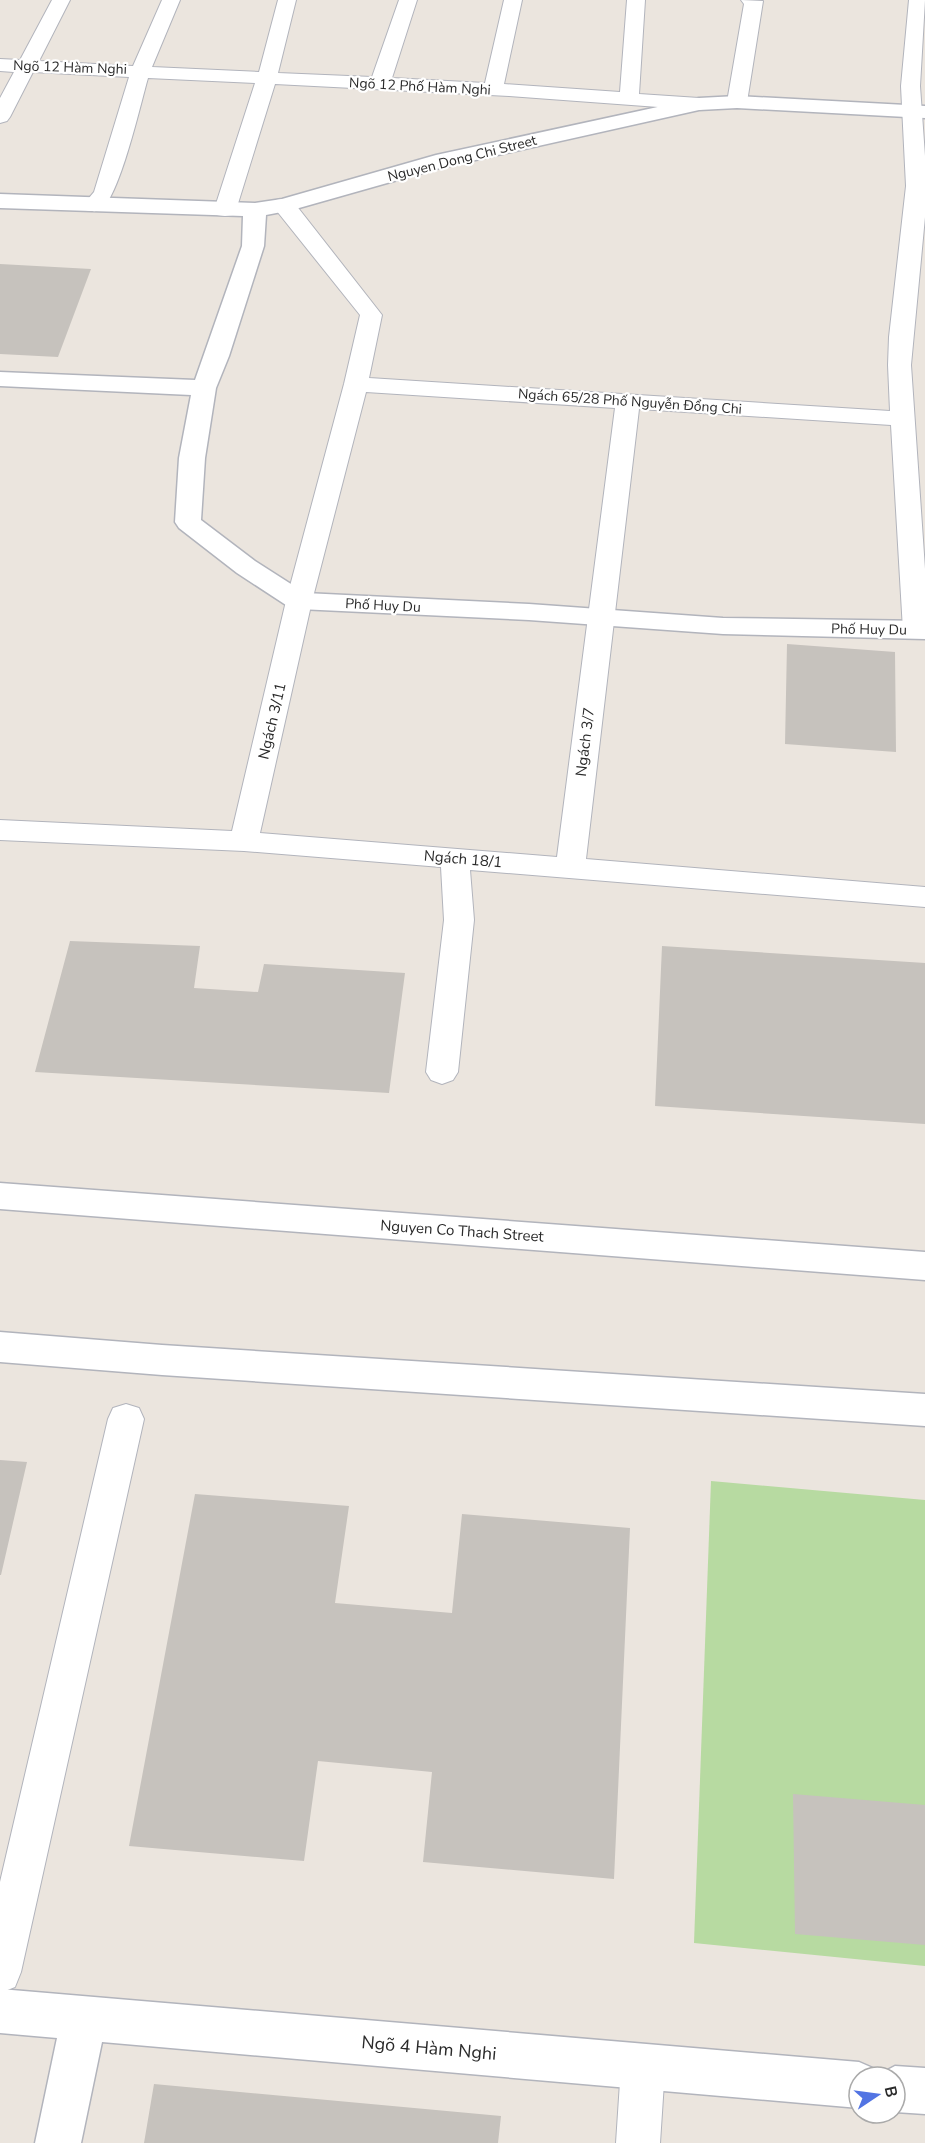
<svg xmlns="http://www.w3.org/2000/svg" width="925" height="2143" font-family="'Nunito Sans',sans-serif">
	<style>
		.green { fill: #b7daa1 }
		.building { fill: #c6c2bd }
		.lines { fill: none; stroke-linecap: round; stroke-linejoin: round }
		.service-casing { stroke: #b2b4bc; stroke-width: 2 }
		.minor-casing { stroke: #b2b4bc; stroke-width: 3 }
		.tertiary-casing { stroke: #b2b4bc; stroke-width: 3 }
		.service { fill: #fff; fill-rule: evenodd }
		.minor { fill: #fff; fill-rule: evenodd }
		.tertiary { fill: #fff; fill-rule: evenodd }
		.labels { text-anchor: middle; stroke-width: 4.5; stroke-linejoin: round; paint-order: stroke }
		.far-street-label { font-size: 14px; fill: #2a2a2a; stroke: #fff }
		.street-label { font-size: 15px; fill: #2a2a2a; stroke: #fff }
		.near-street-label { font-size: 18px; fill: #2a2a2a; stroke: #fff }
	</style>
	<rect width="100%" height="100%" fill="#ebe5de"/>
	<!-- green -->
	<path class="green" d="M711,1481L925,1500V1966L694,1943Z"/>
	<!-- building -->
	<path class="building" d="M0,264L91,269L58,357L0,354Z
		M787,644L895,652L896,752L785,744Z
		M70,941L200,946L194,988L258,992L264,964L405,973L389,1093L35,1072Z
		M662,946L925,963V1124L655,1106Z
		M0,1460L27,1462L1,1575H0Z
		M195,1494L349,1506L335,1603L452,1613L462,1514L630,1528L614,1879L423,1862L432,1772L318,1761L304,1861L129,1846Z
		M793,1794L925,1805V1945L795,1934Z
		M154,2084L501,2116L498,2143H144Z"/>
	<g class="lines">
		<!-- service casing -->
		<g class="service-casing">
			<path id="service" d="M52,0H70L39,61L133,66L162,0H180L152,67L259,72L278,0H296L278,73L372,77L399,0H417L392,78L485,83L504,0H522L504,84L620,92L627,0H645L639,94L699,98L706,100L709,104L706,108L699,110L509,96L275,84L236,210L233,215L225,216L217,215L214,210L255,83L148,78C141,102 119,200 100,210C96,212 91,211 86,210L83,205L94,192L129,77L33,72L10,117L7,121L0,123V98L14,72L0,71V59L20,60Z
				M741,0L763,1L747,102L744,106H730L727,102L744,4Z
				M909,0H925L920,86L925,156V217L911,365L925,569V636L916,638L907,636L903,630L891,425L639,409L586,859L925,887V907L470,870L474,920L458,1072L453,1080L442,1084L431,1080L426,1072L444,920L441,867L244,851L0,840V820L232,831L286,601L344,384L360,315L276,210L273,205L276,200L284,199L292,200L382,315L369,378L890,411L888,365L889,337L906,186L901,86ZM366,392L615,408L557,857L260,833L312,601Z
				M126,1404L139,1408L144,1419L21,1972L15,1987L0,1993V1882L108,1419L113,1408Z
				M643,2045L658,2052L665,2067L660,2143H616L621,2067L628,2052Z"/>
		</g>
		<!-- minor casing -->
		<g class="minor-casing">
			<path id="minor" d="M737,96L925,106V118L737,108L699,110L440,168L292,210L266,215L264,246L229,356L216,388L205,458L201,520L255,561L305,593L529,604L723,618L925,621V639L723,634L529,620L299,609L289,607L237,573L179,528L175,522L179,458L191,395L0,386V372L195,380L242,246L243,216L0,208V194L255,203L282,199L436,155L699,98Z
				M0,1989L859,2062L875,2069L878,2075L895,2066L925,2068V2114L895,2112V2077H859V2108L102,2042L81,2143H35L57,2038L0,2033Z"/>
		</g>
		<!-- tertiary casing -->
		<g class="tertiary-casing">
			<path id="tertiary" d="M0,1183L925,1252V1280L0,1209Z
				M0,1332L162,1345L925,1394V1426L162,1375L0,1362Z"/>
		</g>
		<!-- service -->
		<use href="#service" class="service"/>
		<!-- minor -->
		<use href="#minor" class="minor"/>
		<!-- tertiary -->
		<use href="#tertiary" class="tertiary"/>
	</g>
	<g class="labels">
		<!-- far-street labels -->
		<g class="far-street-label">
			<text transform="translate(70 67) rotate(2)" y="5">Ngõ 12 Hàm Nghi</text>
			<text transform="translate(420 86) rotate(3)" y="5">Ngõ 12 Phố Hàm Nghi</text>
			<text transform="translate(462 158) rotate(-14)" y="5">Nguyen Dong Chi Street</text>
			<text transform="translate(630 401) rotate(4)" y="5">Ngách 65/28 Phố Nguyễn Đổng Chi</text>
			<text transform="translate(383 605) rotate(3)" y="5">Phố Huy Du</text>
			<text transform="translate(869 629) rotate(1)" y="5">Phố Huy Du</text>
		</g>
		<!-- street labels -->
		<g class="street-label">
			<text transform="translate(272 721) rotate(-77)" y="5">Ngách 3/11</text>
			<text transform="translate(585 742) rotate(-83)" y="5">Ngách 3/7</text>
			<text transform="translate(463 859) rotate(5)" y="5">Ngách 18/1</text>
			<text transform="translate(462 1231) rotate(4)" y="5">Nguyen Co Thach Street</text>
		</g>
		<!-- near-street labels -->
		<g class="near-street-label">
			<text transform="translate(429 2048) rotate(5)" y="6">Ngõ 4 Hàm Nghi</text>
		</g>
	</g>
	<!-- north arrow -->
	<g transform="translate(877 2095) rotate(77)"><circle r="28" fill="#ffffff" stroke="#aaaaaa" stroke-width="1.5"/>
	<path d="M0-4.5L10 22L0 15L-10 22Z" fill="#5274e3"/>
	<text y="-9" font-size="16" font-weight="bold" text-anchor="middle" fill="#2a2a2a">B</text>
	</g>
</svg>
